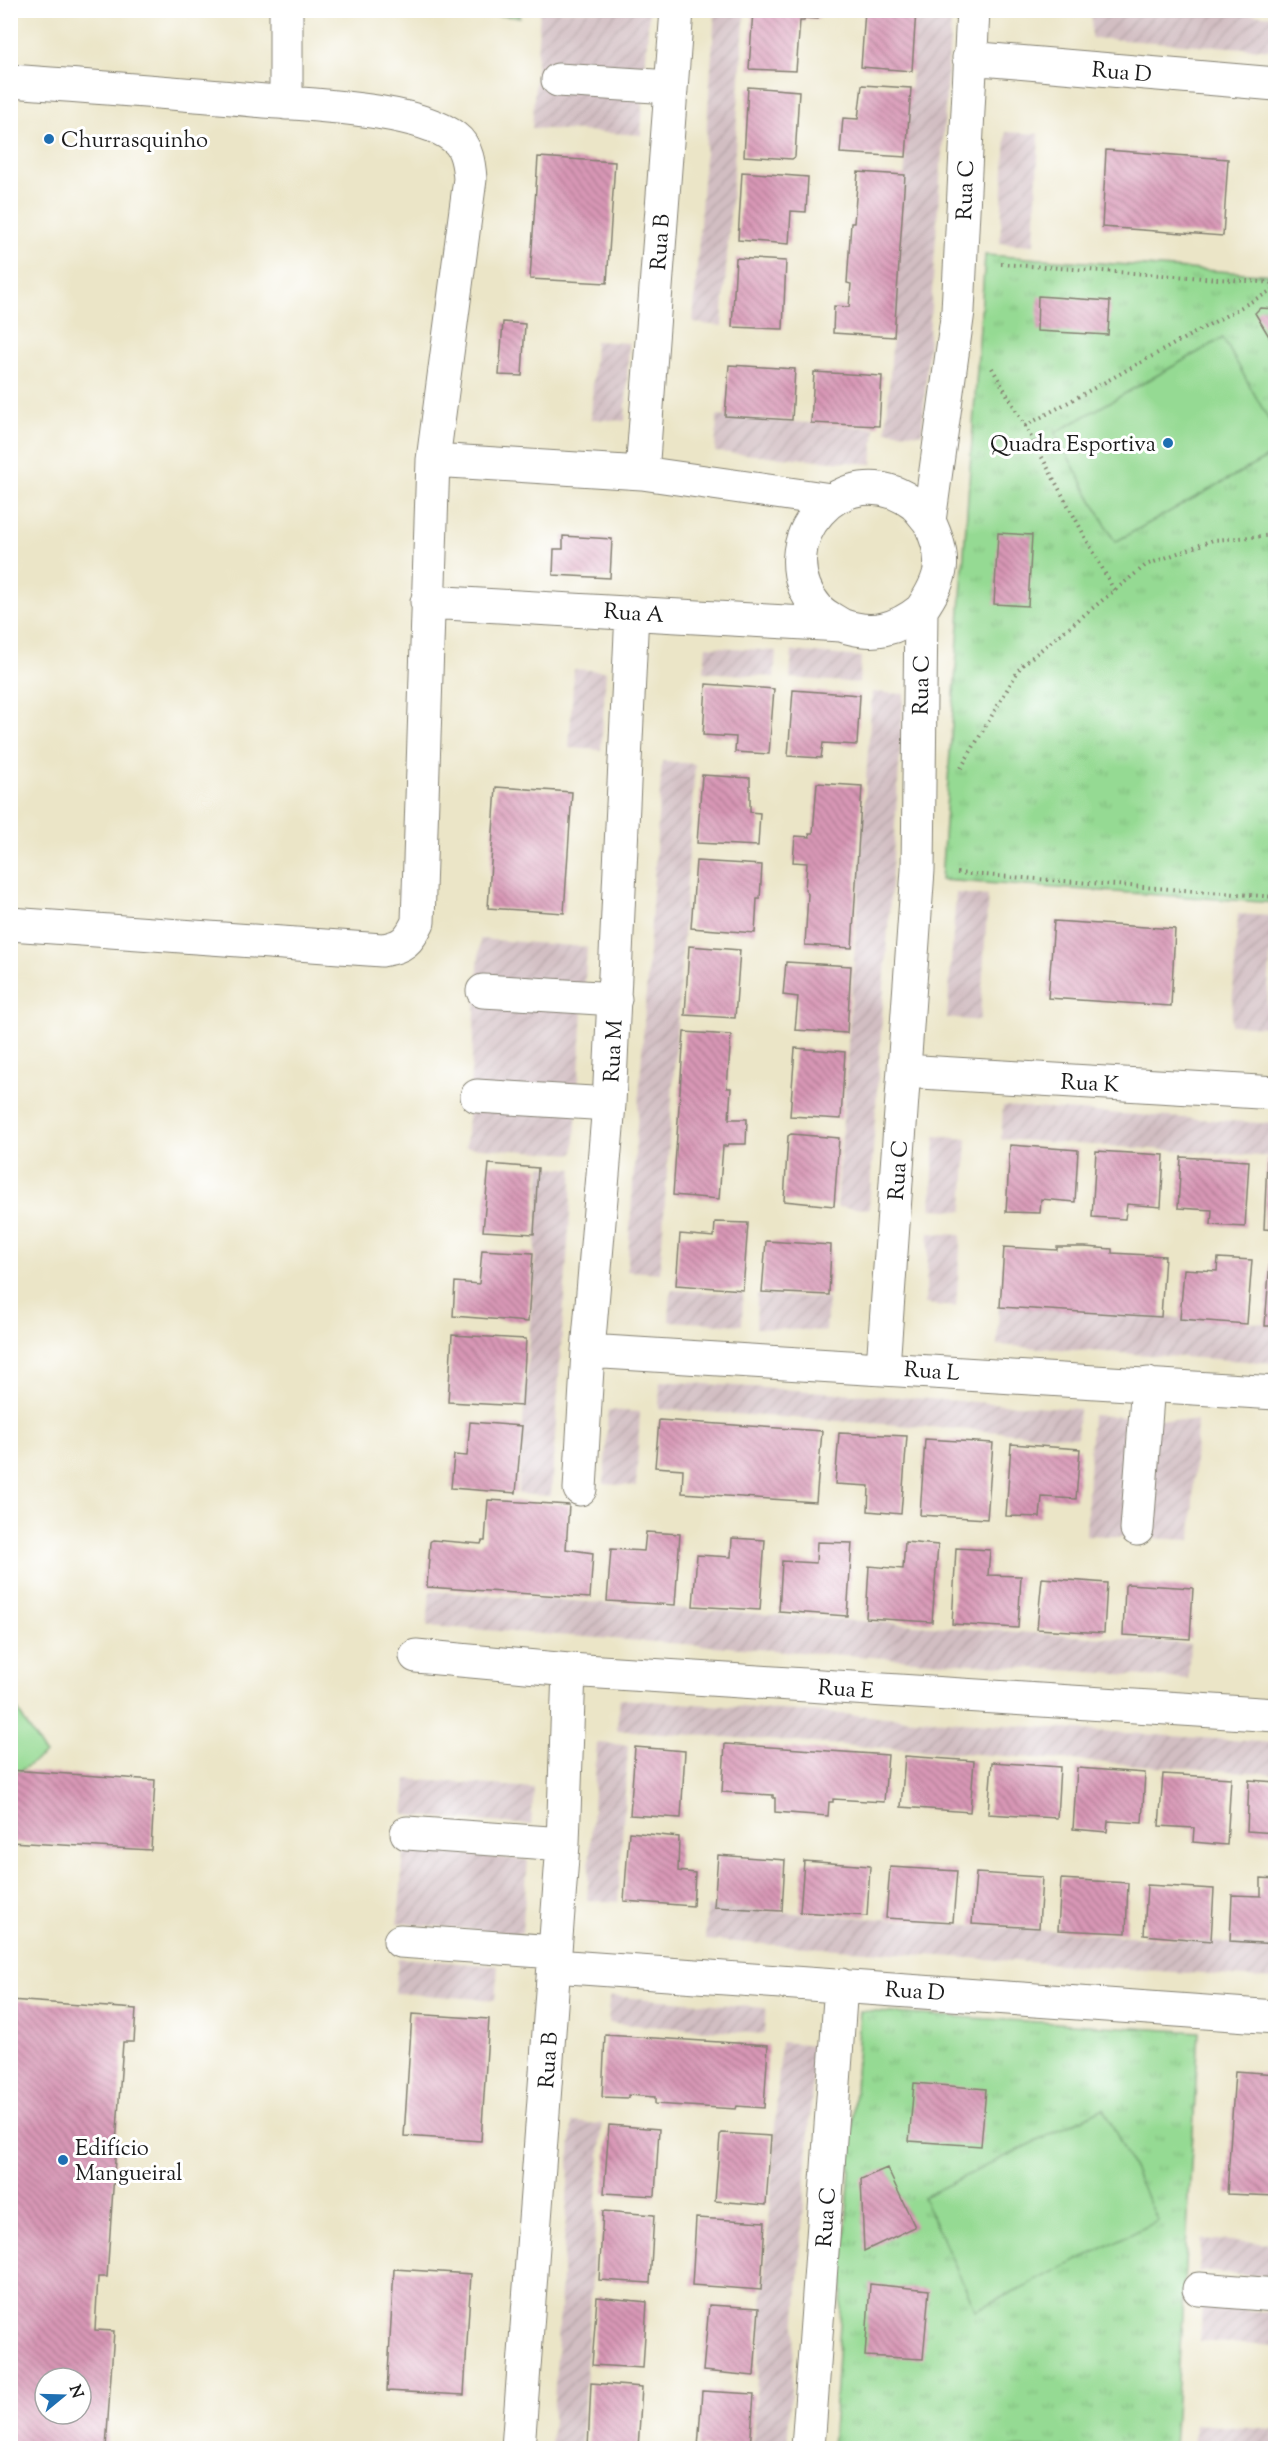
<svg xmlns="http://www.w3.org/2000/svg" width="1286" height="2459" font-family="'Sorts Mill Goudy',serif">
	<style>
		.industrial { fill: url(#industrial-furrows) }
		.grass { fill: url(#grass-dots); stroke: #587b58; stroke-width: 1.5 }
		.park { fill: url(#park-tufts); stroke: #587b58; stroke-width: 1.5 }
		.pitch { fill: #95da93; stroke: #587b58; stroke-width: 1.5 }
		.building { fill: url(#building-back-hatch); fill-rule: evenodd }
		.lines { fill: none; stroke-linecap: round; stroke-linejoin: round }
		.minor-casing { stroke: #848072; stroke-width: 35 }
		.path { stroke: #848072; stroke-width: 4; stroke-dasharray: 1.5 4.5; stroke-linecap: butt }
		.minor { stroke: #fff; stroke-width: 33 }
		.poi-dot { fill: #1f6fb2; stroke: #fff; stroke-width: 2 }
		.labels { text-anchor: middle; stroke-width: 6; stroke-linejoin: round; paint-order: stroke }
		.street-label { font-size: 22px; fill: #1c1c1c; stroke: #fff }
		.poi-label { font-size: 22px; fill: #1c1c1c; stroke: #fff; text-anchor: start }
	</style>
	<defs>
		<pattern id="industrial-furrows" width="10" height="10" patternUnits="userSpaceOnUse" patternTransform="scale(1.5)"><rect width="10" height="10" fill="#d2bec2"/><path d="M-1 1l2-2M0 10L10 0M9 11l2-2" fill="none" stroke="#b4a3a6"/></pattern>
		<pattern id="grass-dots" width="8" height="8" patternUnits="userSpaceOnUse" patternTransform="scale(1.5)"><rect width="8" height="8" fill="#95da93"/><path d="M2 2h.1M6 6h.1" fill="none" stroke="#80ba7e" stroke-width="1.8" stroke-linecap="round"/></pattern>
		<pattern id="park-tufts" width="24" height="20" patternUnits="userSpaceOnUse" patternTransform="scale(1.5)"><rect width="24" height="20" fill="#95da93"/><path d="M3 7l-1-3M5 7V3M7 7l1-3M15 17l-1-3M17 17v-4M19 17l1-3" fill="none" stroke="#80ba7e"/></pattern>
		<pattern id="building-back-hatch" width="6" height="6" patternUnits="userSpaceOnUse" patternTransform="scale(1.5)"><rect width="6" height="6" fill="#d897b6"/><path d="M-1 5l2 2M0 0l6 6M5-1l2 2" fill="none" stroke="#ae7a93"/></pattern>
	</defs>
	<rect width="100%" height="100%" fill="#fff"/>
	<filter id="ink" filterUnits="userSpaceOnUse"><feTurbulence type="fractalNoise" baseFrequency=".0167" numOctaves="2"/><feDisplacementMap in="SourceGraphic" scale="12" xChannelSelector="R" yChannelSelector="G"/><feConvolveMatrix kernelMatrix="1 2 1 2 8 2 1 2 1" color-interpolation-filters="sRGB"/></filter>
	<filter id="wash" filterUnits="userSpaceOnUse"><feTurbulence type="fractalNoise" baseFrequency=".008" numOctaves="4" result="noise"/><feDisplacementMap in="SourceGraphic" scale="24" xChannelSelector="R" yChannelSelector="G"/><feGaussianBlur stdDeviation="1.35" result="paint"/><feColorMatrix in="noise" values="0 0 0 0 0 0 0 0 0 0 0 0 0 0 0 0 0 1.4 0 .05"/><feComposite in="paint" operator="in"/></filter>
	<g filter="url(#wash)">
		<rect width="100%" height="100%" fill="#ebe5c7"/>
		<!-- industrial -->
		<path class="industrial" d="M1192,10L1275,16V50L1091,38L1092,11Z
			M540,11H649L641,135L532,128Z
			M715,11H745L722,326L693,323Z
			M916,11H952L922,434L886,431Z
			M1006,132L1039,134L1034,245L1000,243Z
			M595,341L629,343L625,421L591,419Z
			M717,416L875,428L872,464L715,452Z
			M706,646L776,651L774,677L704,672Z
			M792,651L861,657L859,683L790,678Z
			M574,669L606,671L601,750L569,748Z
			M872,692L904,694L869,1209L837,1207Z
			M662,761L695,764L660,1273L627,1271Z
			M956,893L988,896L980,1021L947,1018Z
			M1238,914L1273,916L1266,1027L1231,1025Z
			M480,939L587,947L574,1154L466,1147Z
			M1003,1106L1275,1124V1157L1001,1139Z
			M935,1136L967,1139L963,1211L931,1209Z
			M541,1166L573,1169L551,1496L518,1494Z
			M929,1233L961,1235L956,1307L925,1304Z
			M671,1290L743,1294L742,1325L669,1321Z
			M757,1295L828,1298L826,1331L756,1328Z
			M999,1306L1275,1324V1363L997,1345Z
			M660,1381L1079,1409L1077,1437L659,1409Z
			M608,1410L640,1412L636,1486L604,1484Z
			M1092,1415L1197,1421L1191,1540L1086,1535Z
			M430,1591L1190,1644L1188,1679L427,1626Z
			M619,1699L1275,1743V1774L617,1730Z
			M597,1743L628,1745L618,1902L587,1900Z
			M407,1779L534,1788L531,1825L404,1815Z
			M404,1849L528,1860L522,1934L398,1923Z
			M707,1907L1275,1946V1979L705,1940Z
			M398,1958L498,1966L495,2000L395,1993Z
			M610,1996L766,2008L764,2034L608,2023Z
			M781,2042L815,2045L787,2448H752Z
			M572,2122L602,2124L581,2448H551Z
			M1201,2239L1275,2244V2277L1199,2271Z
			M1202,2307L1275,2312V2346L1199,2341Z
			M1195,2424L1275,2430V2448H1193Z"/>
		<!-- grass -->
		<path class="grass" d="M427,11H520V17Z"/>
		<!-- park -->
		<path class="park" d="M985,255L1275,275V903L941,880Z
			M860,2011L1199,2032L1174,2448H832Z"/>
		<!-- pitch -->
		<path class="pitch" d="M1223,338L1275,431V453L1115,542L1055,433Z
			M10,1698L45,1754L11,1777H10Z
			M1104,2108L1158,2221L976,2310L923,2197Z"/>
		<g id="blocks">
			<!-- building -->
			<path class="building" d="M753,10H819L818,19L804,18V21H800L796,71L749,69Z
				M865,10H916L912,71L861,67Z
				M862,85L911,88L906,157L840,153L843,118L858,119Z
				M748,87L799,91L795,157L792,159L744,156Z
				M1106,150L1228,159L1223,236L1102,227Z
				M538,157L615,162L607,283L530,279Z
				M742,172L808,177L806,212L791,211L789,244L738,240Z
				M858,172L905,175L894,337L833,333L834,306L849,307L851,284L847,283L851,223H854Z
				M736,258L786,261L783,329L732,327Z
				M1038,296L1110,301L1108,335L1037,331Z
				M1260,308L1276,309V348L1255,313Z
				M503,322L525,324L522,376L499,375Z
				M729,365L795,369L792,420L725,416Z
				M814,372L882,376L879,426L811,423Z
				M998,533L1032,535L1028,606L994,604Z
				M563,536L612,539L610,578L553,575L554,549H563Z
				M706,684L774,689L769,754L735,752L736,737L703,735Z
				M793,690L860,695L857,745L823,743L821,758L788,756Z
				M702,775L750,778V812L760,813L758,846L697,843Z
				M817,783L862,786L852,948L805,945L808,894L805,890L807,863L793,862L795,836L810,837L809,833H813Z
				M496,787L572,792L564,913L488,908Z
				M696,861L762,865L760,899H757L755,933L691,928Z
				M1054,921L1175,929L1171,1006L1048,998Z
				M689,946L740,950L735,1018L685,1015Z
				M786,962L851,966L847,1033L795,1030L798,997L783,995Z
				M684,1032L731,1035L727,1088H731L729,1119H747L746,1144H728L727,1146H723L719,1199L673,1195Z
				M795,1048L845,1052L841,1119L790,1116Z
				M791,1134L839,1138L834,1206L784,1201L788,1136Z
				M1010,1145L1078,1150L1075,1202L1041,1199L1040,1213L1006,1212Z
				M1096,1151L1164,1155L1161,1207L1127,1204L1125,1219L1092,1217Z
				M1181,1157L1249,1161L1245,1227L1211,1225L1212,1210L1178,1208Z
				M1267,1160H1276V1230L1264,1229Z
				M489,1164L538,1168L534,1234L483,1231Z
				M715,1222L748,1223L743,1290L676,1285L680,1234L714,1237Z
				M766,1241L831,1245L829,1295L762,1292Z
				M1004,1247L1057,1250V1247H1085L1112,1249V1253L1165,1256L1161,1317L1000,1307Z
				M482,1250L533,1253L528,1322L453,1316L455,1282L479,1284Z
				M1218,1258L1252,1260L1247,1324L1180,1319L1184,1269L1217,1271Z
				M1270,1260H1276V1326H1265Z
				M452,1335L526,1339L522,1406L448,1402Z
				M659,1420L822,1431L816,1502L682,1493L683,1469L655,1467Z
				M470,1422L522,1426L516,1493L451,1488L454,1455L467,1456Z
				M839,1433L907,1436L901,1514L868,1511L869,1486L835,1484Z
				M925,1439L993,1443L987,1519L920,1515Z
				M1011,1444L1080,1449L1076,1499L1042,1497L1040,1517L1006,1516Z
				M488,1500L569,1505L566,1549L593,1553L590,1598L427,1587L430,1542L432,1540L481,1544L482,1541H485Z
				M1274,1504L1276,1505V1531L1272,1530Z
				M646,1532L680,1534L675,1605L607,1601L611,1549L644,1551Z
				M732,1538L765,1540L760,1610L693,1606L697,1555L731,1557Z
				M817,1542L852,1543L847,1616L779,1611L782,1561L816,1563Z
				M905,1542L938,1545L932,1622L866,1618L869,1566L903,1569Z
				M956,1548L990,1550L988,1575L1021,1576L1018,1628L952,1624Z
				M1042,1578L1107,1583L1104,1633L1037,1629Z
				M1127,1584L1193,1588L1190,1639L1123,1635L1125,1586Z
				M725,1744L888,1755L884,1802L833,1799V1802H829L828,1816L775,1812V1798H773V1795L722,1792Z
				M635,1747L685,1751L681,1818L630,1815Z
				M905,1756L974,1761L970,1812L901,1807Z
				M992,1762L1060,1767L1057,1818L988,1814Z
				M1077,1768L1145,1773L1142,1823L1108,1821L1107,1832L1073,1829Z
				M10,1770L155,1780L151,1850L10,1842Z
				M1163,1774L1231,1778L1227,1845L1193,1842L1194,1828L1159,1826Z
				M1249,1780L1276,1782V1833L1247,1831Z
				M629,1832L679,1837L678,1871L695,1873L693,1906L624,1901Z
				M718,1855L785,1860L782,1911L714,1907Z
				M804,1861L870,1866L867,1916L800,1912Z
				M890,1867L957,1871L953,1922L886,1918Z
				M976,1873L1042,1877L1039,1928L972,1924Z
				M1261,1878L1276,1879V1944L1230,1941L1232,1895L1261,1896Z
				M1061,1879L1128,1883L1126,1933L1058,1930Z
				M1147,1885L1214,1889L1211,1941L1144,1935Z
				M10,2000L136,2009L134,2042H123L107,2277H98L95,2330L114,2331L106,2448H10ZM45,2378H81V2414H45Z
				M412,2014L489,2019L481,2141L404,2136Z
				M605,2035L768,2045L764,2108L737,2106L736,2109L655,2104V2097L628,2095V2098L602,2097Z
				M1235,2071L1276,2074V2196L1227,2194Z
				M914,2083L986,2089L981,2146L909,2141Z
				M609,2125L659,2129L655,2196L604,2193Z
				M722,2133L771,2136L766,2205L715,2201L720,2135Z
				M887,2168L915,2227L864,2251L861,2179Z
				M603,2211L654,2215L650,2283L599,2280Z
				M696,2218L765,2222L761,2290L692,2285Z
				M394,2269L471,2274L464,2395L387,2391Z
				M870,2284L929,2290L923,2359L865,2356Z
				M597,2297L647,2302L643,2368L592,2365Z
				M709,2305L759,2308L754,2376L703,2371Z
				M591,2383L642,2387L638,2448H588Z
				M702,2391L754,2394L750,2448H698Z"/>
		</g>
	</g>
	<g filter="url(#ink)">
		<use href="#blocks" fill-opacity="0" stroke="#848072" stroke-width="1.5"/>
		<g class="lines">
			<!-- minor casing -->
			<g class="minor-casing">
				<path id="minor" d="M286,10V103
					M969,58L1276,84
					M558,80L671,87
					M10,81C95,87 180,93 265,101C312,105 420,109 455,138C467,147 469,165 470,179L433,460L418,922C409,941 403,947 382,950L10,924
					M433,460L642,473L831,500
					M642,473L677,10
					M427,602L841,625C872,636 896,630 921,610
					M841,625C834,620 824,616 818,609C762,543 845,451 914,504C920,509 924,516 929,521
					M483,991L615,999
					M904,1071L1276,1093
					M477,1096L609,1104
					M588,1351L1276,1393
					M883,1367L918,870L921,610C944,576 947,559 929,521L958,311L973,10
					M580,1489L588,1351L609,1104L632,612
					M1137,1529L1148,1384
					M416,1656L569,1670L1276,1715
					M407,1833L563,1844
					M400,1941L555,1952
					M554,1966L1276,2017
					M1199,2289L1276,2295
					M518,2448L563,1844L569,1670
					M808,2448L841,1985"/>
			</g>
			<!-- path -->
			<path class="path" d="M1001,264L1276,283
				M992,368L1025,426L1115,592
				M1025,426L1276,288
				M961,768L1021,666L1146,565L1213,540L1276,535
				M957,873L1276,897"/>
			<!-- minor -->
			<use href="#minor" class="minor"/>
		</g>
	</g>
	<!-- markers -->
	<g class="poi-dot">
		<circle cx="49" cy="139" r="6"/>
		<circle cx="1168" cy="443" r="6"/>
		<circle cx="63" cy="2160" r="6"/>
	</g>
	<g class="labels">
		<!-- street labels -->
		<g class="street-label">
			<text transform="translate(1122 71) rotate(5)" y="8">Rua D</text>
			<text transform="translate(964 190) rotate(-88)" y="8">Rua C</text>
			<text transform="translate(659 242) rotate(-86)" y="8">Rua B</text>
			<text transform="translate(634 612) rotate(4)" y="8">Rua A</text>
			<text transform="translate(920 685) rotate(-89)" y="8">Rua C</text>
			<text transform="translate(612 1051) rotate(-87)" y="8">Rua M</text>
			<text transform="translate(1090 1082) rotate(3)" y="8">Rua K</text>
			<text transform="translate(897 1170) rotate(-86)" y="8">Rua C</text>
			<text transform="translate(932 1370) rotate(4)" y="8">Rua L</text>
			<text transform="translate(846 1688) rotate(4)" y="8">Rua E</text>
			<text transform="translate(915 1990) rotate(4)" y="8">Rua D</text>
			<text transform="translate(547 2060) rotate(-86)" y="8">Rua B</text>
			<text transform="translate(825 2217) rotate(-86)" y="8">Rua C</text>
		</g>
		<!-- poi labels -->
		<g class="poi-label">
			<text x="61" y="147">Churrasquinho</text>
			<text x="1156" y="451" text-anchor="end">Quadra Esportiva</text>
			<text x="75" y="2155">Edifício<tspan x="75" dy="25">Mangueiral</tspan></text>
		</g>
	</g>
	<!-- margin -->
	<rect width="1286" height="2459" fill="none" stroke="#fff" stroke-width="36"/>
	<!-- north arrow -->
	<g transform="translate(63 2396) rotate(71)"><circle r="28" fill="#ffffff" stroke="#a4a4a4" stroke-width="1.5"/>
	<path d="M0-4.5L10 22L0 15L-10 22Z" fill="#1f6fb2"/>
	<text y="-9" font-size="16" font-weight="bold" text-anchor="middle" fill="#1c1c1c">N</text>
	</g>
</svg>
